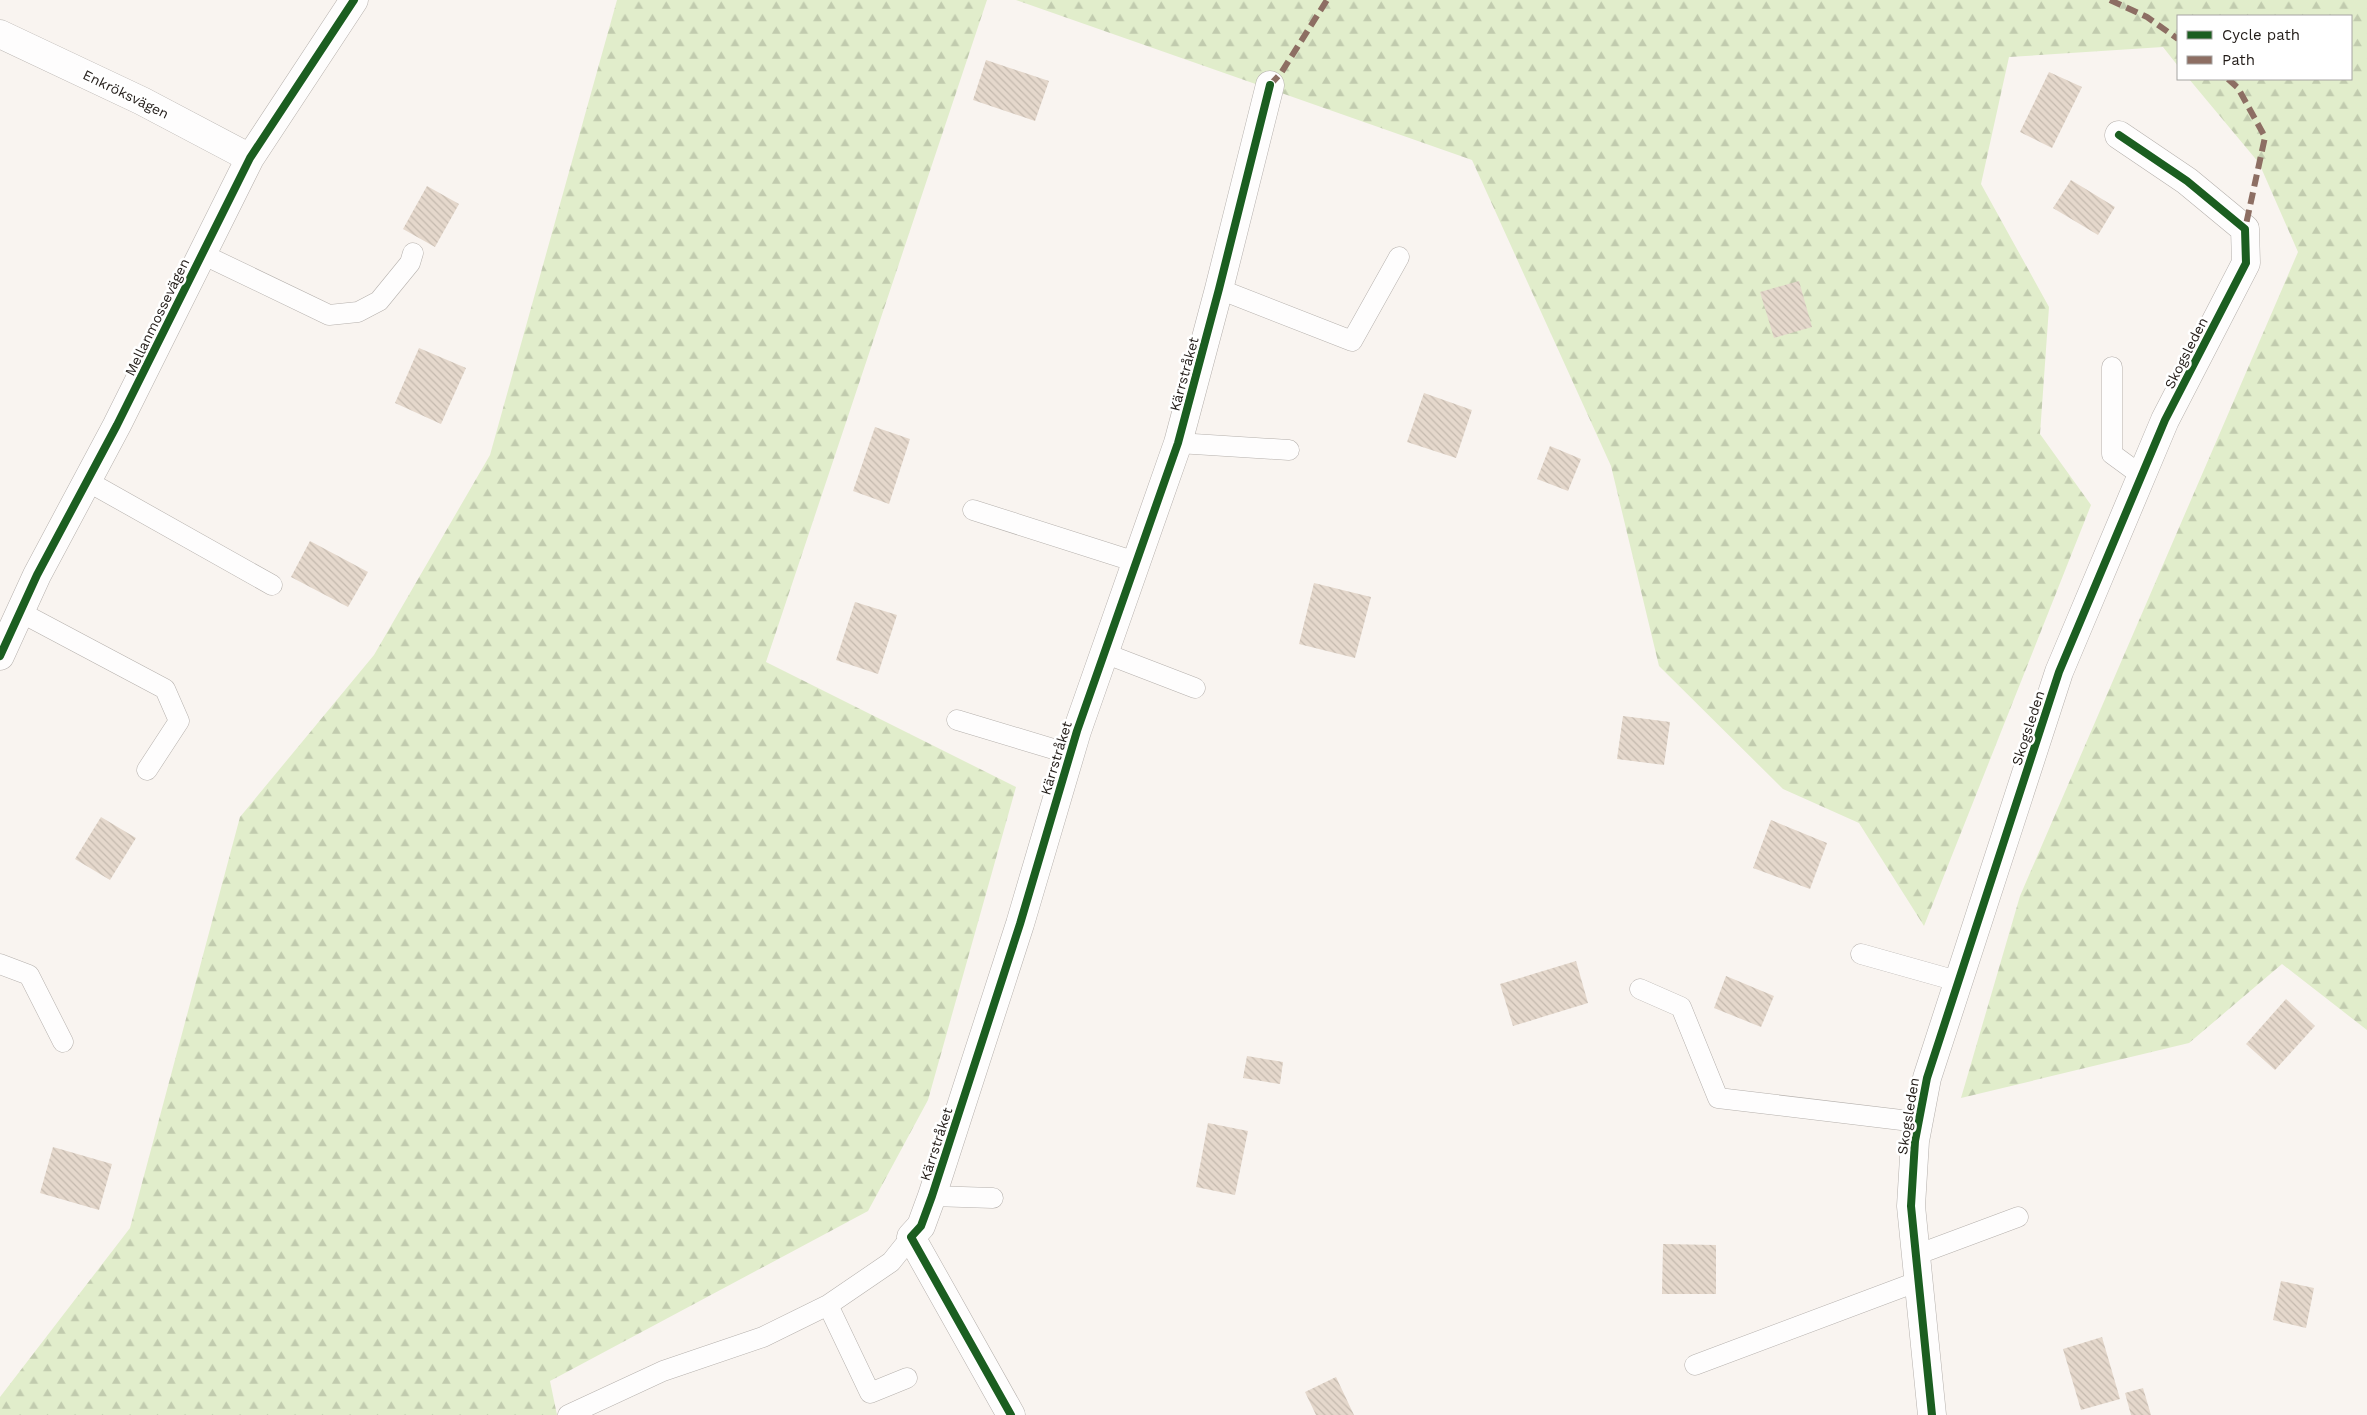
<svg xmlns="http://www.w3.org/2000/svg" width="2367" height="1415" font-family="'Work Sans',sans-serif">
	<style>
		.forest { fill: url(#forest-firs) }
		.building { fill: url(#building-back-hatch) }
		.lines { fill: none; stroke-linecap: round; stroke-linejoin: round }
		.lane-casing { stroke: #b5b0ac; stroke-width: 21 }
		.street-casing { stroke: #b5b0ac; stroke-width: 29 }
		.lane { stroke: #fefdfd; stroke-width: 20 }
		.street { stroke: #fefdfd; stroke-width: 28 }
		.quiet { stroke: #8d6e63; stroke-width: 6; stroke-dasharray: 12 6; stroke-linecap: butt }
		.cycleway-casing { stroke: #fff; stroke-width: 11 }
		.cycleway { stroke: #1b5e20; stroke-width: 8 }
		.labels { text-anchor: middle; stroke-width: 5; stroke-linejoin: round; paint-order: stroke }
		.street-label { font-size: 14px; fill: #211b17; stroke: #fff }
	</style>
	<defs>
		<pattern id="forest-firs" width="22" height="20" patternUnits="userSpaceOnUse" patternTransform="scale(1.25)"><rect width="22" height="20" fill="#e1edcb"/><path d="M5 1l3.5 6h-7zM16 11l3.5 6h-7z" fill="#c1cbae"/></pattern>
		<pattern id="building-back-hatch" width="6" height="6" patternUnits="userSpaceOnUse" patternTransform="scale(1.25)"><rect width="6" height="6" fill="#e5d8cc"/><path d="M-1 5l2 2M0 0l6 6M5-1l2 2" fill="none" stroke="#c4b9ae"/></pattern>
	</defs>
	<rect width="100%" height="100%" fill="#f9f4f0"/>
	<!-- forest -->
	<path class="forest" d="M617,0H987L766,662L1016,787L928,1100L868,1211L550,1381L557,1415H0V1397L130,1228L240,817L374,655L490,455Z
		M1016,0H2367V1030L2282,964L2189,1043L1961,1098L2020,896L2298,252L2259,163L2189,79H2351V16H2178V66L2163,47L2009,57L1981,184L2049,307L2040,434L2091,505L1924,926L1859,823L1783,789L1659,666L1611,466L1472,160Z"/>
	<!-- building -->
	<path class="building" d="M986,60L1049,81L1035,121L973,100Z
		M2049,72L2082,87L2052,148L2020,132Z
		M2071,180L2115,207L2098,235L2053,208Z
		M427,186L459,204L435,247L403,229Z
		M1799,281L1812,327L1774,338L1760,292Z
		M419,348L466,368L441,424L395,403Z
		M1424,393L1472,410L1456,458L1407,442Z
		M875,427L910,439L889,504L853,491Z
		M1550,446L1581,459L1568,491L1537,479Z
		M310,541L368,572L348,607L291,577Z
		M1314,583L1371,597L1355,658L1299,644Z
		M855,602L897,615L878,674L836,660Z
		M1623,716L1670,722L1664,765L1617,759Z
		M101,817L136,838L110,880L75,859Z
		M1771,820L1827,843L1810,889L1753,868Z
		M1576,961L1588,1003L1513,1026L1500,984Z
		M1726,976L1774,996L1761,1027L1714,1008Z
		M2286,999L2315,1026L2275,1070L2246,1044Z
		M1247,1056L1283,1062L1280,1084L1243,1078Z
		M1208,1123L1248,1131L1235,1195L1196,1187Z
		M53,1147L112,1164L99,1210L40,1193Z
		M1663,1244L1716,1245V1294H1662Z
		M2281,1281L2314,1288L2306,1328L2273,1320Z
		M2102,1337L2120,1399L2081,1410L2063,1349Z
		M1336,1377L1354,1415H1316L1305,1392Z
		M2143,1388L2151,1415H2131L2125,1393Z"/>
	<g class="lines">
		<!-- lane casing -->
		<g class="lane-casing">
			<path id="lane" d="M202,254L329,315L358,312L379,301L410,263L413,253
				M1219,289L1352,341L1399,257
				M2112,367V454L2142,476
				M1178,443L1289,450
				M87,481L272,585
				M973,510L1136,562
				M20,612L165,689L179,721L147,770
				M1104,653L1195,688
				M957,720L1070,754
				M1861,954L1957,981
				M0,964L29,975L63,1042
				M1640,989L1681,1007L1718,1098L1918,1122
				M932,1196L993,1198
				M1916,1255L2018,1217
				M828,1305L870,1393L907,1378
				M1695,1365L1919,1281
				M568,1415L663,1371L763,1337L828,1305L891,1262L911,1237"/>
		</g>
		<!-- street casing -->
		<g class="street-casing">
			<path id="street" d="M0,34L142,101L250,158
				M0,656L37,575L117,425L250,158L354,0
				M1011,1415L911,1237L921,1226L932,1196L1020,924L1077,731L1178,443L1219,289L1270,85
				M1932,1415L1911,1206L1915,1141L1927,1078L2059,672L2165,420L2246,263L2245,229L2187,181L2119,135"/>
		</g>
		<!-- lane -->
		<use href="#lane" class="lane"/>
		<!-- street -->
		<use href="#street" class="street"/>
		<!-- quiet -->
		<path class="quiet" d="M2110,0L2147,17L2178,39
			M2228,79L2238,88L2265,137L2245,229
			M1270,85L1281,73L1327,0"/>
		<!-- cycleway casing -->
		<g class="cycleway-casing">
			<path id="cycleway" d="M0,656L37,575L117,425L250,158L354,0
				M1011,1415L911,1237L921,1226L932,1196L1020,924L1077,731L1178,443L1219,289L1270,85
				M1932,1415L1911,1206L1915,1141L1927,1078L2059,672L2165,420L2246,263L2245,229L2187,181L2119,135"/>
		</g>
		<!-- cycleway -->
		<use href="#cycleway" class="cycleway"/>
	</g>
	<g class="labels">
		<!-- street labels -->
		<g class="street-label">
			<text transform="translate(126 94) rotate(26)" y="5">Enkröksvägen</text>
			<text transform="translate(157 317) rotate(-64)" y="5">Mellanmossevägen</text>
			<text transform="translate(2186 353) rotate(-63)" y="5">Skogsleden</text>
			<text transform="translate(1184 374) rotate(-75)" y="5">Kärrstråket</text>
			<text transform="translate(2028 728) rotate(-72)" y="5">Skogsleden</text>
			<text transform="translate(1056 758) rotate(-73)" y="5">Kärrstråket</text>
			<text transform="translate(1908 1116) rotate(-81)" y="5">Skogsleden</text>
			<text transform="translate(936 1144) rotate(-72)" y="5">Kärrstråket</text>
		</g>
	</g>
	<!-- legend -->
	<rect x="2177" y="15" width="175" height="65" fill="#ffffff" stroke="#a6a4a2"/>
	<rect x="2187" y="31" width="25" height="8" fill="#1b5e20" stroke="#a6a4a2"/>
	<text x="2222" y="40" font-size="15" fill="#211b17">Cycle path</text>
	<rect x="2187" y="56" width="25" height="8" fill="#8d6e63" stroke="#a6a4a2"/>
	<text x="2222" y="65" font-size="15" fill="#211b17">Path</text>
</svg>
